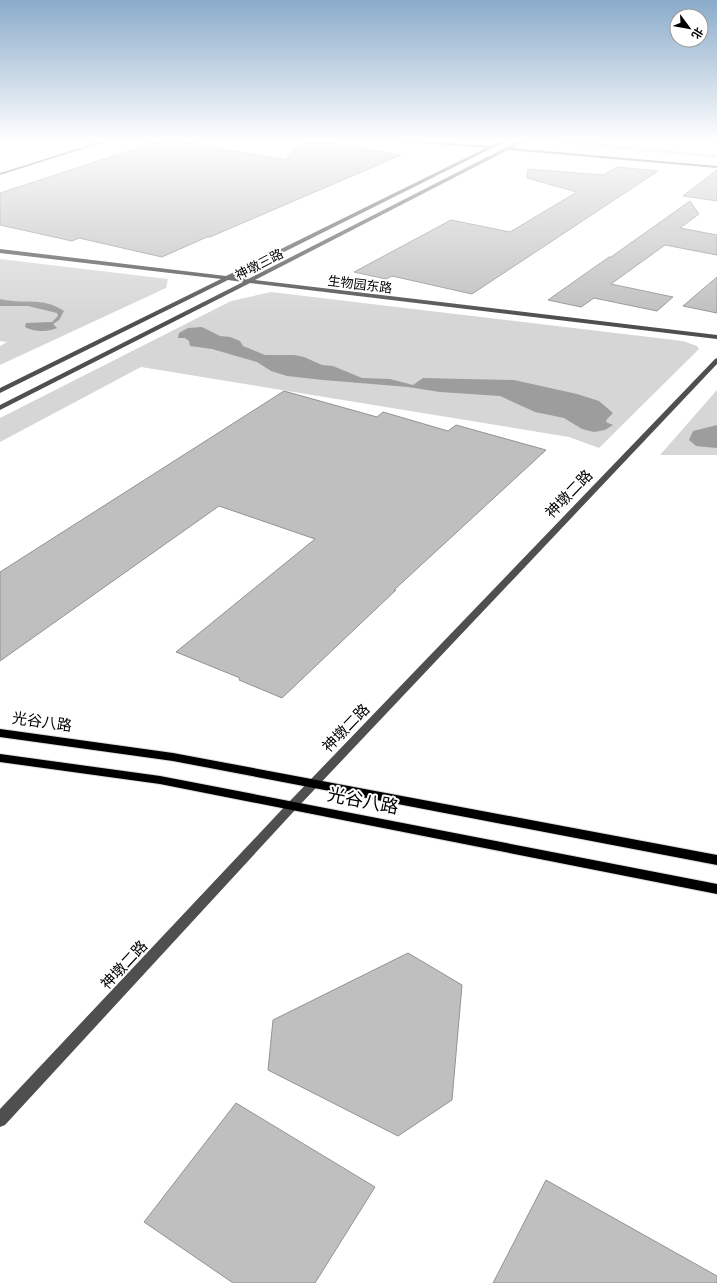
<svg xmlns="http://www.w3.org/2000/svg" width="717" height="1283" font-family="'PT Sans Narrow','Noto Sans SC',sans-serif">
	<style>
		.green { fill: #d6d6d6 }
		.water { fill: #9d9d9d }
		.building { fill: #bfbfbf; stroke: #939393 }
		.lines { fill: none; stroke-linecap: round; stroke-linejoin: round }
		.major-casing { stroke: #dbdbdb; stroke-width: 2 }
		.minor { fill: #4f4f4f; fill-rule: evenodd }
		.major { fill: #000; fill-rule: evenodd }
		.labels { text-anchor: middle; stroke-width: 4; stroke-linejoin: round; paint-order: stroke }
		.far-street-label { font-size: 13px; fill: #000; stroke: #fff }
		.street-label { font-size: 15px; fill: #000; stroke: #fff }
		.near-street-label { font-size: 18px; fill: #000; stroke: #fff }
	</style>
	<rect width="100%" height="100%" fill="#fff"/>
	<!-- green -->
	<path class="green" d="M557,139H575L582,142L717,155V158L565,144Z
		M0,259L168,279L166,288L0,365V346L7,342L0,341Z
		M271,292L683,341L697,346L699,349L599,448L569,437L141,367L0,442V418L231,301Z
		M717,390V455H660Z"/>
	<!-- water -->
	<path class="water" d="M0,299C24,305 42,296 64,311L59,320L53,324L57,328C48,332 34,332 25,327L26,323L52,322L58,316L57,313L28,306H0Z
		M202,327L220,336L230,337L240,341L243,346L265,355H294L304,357L322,365L333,366L362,378L390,379L413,385L423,378L514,380L577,394L599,401L613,413L607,419L606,422L613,425L605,430L594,432L582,429L564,418L535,412L500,396L440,392L408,387L323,380L287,376L271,371L257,362L212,349L190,346L189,341L185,338H178L179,333L188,328Z
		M717,425V448L696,446L689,440L693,431Z"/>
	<!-- building -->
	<path class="building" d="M165,139L286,160L296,146L311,143H330L401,155L210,237H207L162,257L79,238L72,241L0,225V193Z
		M617,167L658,171L472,294L392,276L386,279L354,272L451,220L510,232L577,192L527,178L528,169L603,175Z
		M717,170V201L683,196Z
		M690,201L699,214L680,228L717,235V255L665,245L611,284L673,297L657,311L594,298L581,307L548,300L609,257H611Z
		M717,277V313L683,306Z
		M284,391L377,417L383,412L448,431L456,425L546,450L394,590H396L282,698L239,680L240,678L176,652L315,539L219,506L0,661V572Z
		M408,953L462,985L452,1100L398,1136L268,1070L273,1020Z
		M236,1103L375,1187L315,1283H233L144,1222Z
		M546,1180L717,1276V1283H493Z"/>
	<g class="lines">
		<!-- major casing -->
		<g class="major-casing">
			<path id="major" d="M0,729L173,753L717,855V865L173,761L0,737Z
				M0,754L160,776L717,884V894L160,784L0,762Z"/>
		</g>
		<!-- minor -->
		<path class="minor" d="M109,139H114L0,175V173Z
			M370,139H384L491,146L506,139H510L234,277L248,279L505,148L525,139H529L512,148L717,166V168L508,150L255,280L717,335V339L250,283L0,410V405L243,282L228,280L0,393V388L221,279L0,253V249L226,276L486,148Z
			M717,358V364L296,809L5,1125L0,1127V1109L288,803L715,359Z"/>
		<!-- major -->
		<use href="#major" class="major"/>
	</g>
	<!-- sky -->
	<linearGradient id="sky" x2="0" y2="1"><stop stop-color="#8aabca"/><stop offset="0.44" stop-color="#fff"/><stop offset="1" stop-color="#fff" stop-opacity="0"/></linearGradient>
	<rect width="717" height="318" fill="url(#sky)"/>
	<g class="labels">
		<!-- far-street labels -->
		<g class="far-street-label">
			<text transform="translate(259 264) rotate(-27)" y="5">神墩三路</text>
			<text transform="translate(360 284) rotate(7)" y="5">生物园东路</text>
		</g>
		<!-- street labels -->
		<g class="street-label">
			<text transform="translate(569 494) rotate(-46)" y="5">神墩二路</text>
			<text transform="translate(42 722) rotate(8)" y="5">光谷八路</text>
			<text transform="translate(346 728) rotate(-46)" y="5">神墩二路</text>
			<text transform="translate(124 965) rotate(-47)" y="5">神墩二路</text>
		</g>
		<!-- near-street labels -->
		<g class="near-street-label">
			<text transform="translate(363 801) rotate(11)" y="6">光谷八路</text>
		</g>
	</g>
	<!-- north arrow -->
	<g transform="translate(689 28) rotate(122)"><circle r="19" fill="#ffffff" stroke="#999999"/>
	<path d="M0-3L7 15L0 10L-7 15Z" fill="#000000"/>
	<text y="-6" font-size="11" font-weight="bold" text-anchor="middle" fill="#000000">北</text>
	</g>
</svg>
